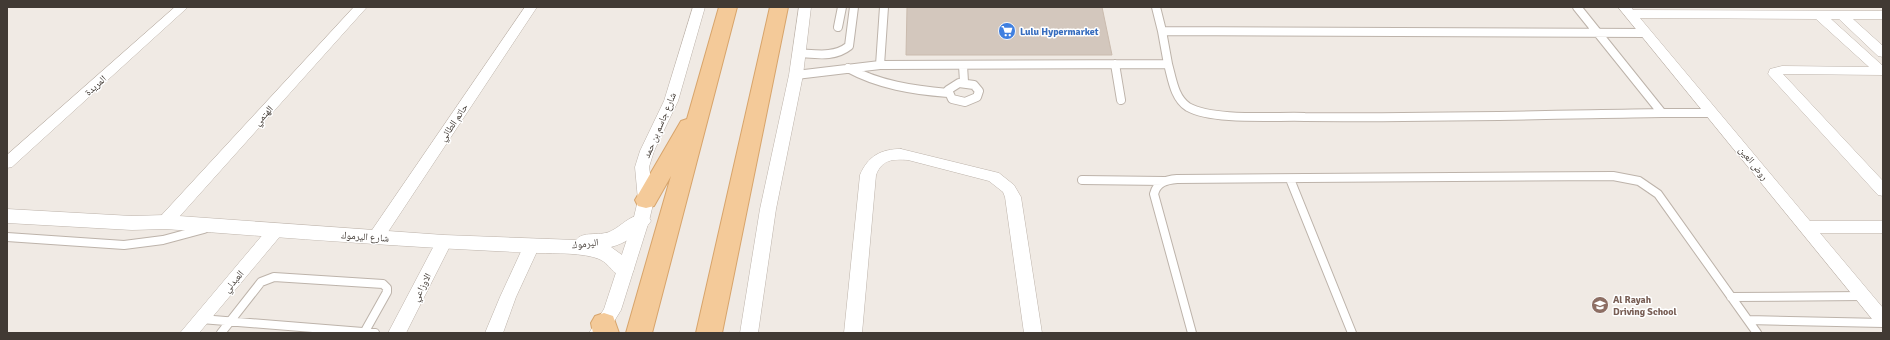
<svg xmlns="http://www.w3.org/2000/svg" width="1890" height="340" font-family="Signika,'Noto Naskh Arabic',sans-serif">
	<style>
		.building { fill: #d3c7bd; stroke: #cabbae }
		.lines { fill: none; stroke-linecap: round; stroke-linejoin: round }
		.service-casing { stroke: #bdb3aa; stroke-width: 10 }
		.minor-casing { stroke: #bdb3aa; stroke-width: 1 }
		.tertiary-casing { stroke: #bdb3aa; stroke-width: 1 }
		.primary-casing { stroke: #d7a46b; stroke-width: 2 }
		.service { stroke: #fff; stroke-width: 8 }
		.minor { fill: #fff; fill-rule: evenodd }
		.tertiary { fill: #fff; fill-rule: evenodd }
		.primary { fill: #f4ca99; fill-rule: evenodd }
		.labels { text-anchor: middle; stroke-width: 3; stroke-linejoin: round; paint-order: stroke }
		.shop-label { font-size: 10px; font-weight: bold; fill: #366cbe; stroke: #fff; text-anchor: start }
		.street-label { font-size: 10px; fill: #413a34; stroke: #fff }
		.education-label { font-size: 10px; font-weight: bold; fill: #785e54; stroke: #fff; text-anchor: start }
	</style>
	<rect width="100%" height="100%" fill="#f0eae4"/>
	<!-- building -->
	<path class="building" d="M907,7H1102L1112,55H906Z"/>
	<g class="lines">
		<!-- service casing -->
		<g class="service-casing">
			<path id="service" d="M1156,7L1162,31L1646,33
				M838,27L842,7
				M1162,31L1168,64
				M798,53C816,54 834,58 849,46L854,7
				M1115,64L1121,100
				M880,65L884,7
				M963,65L964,82
				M848,68C879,85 913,90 948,93
				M796,75L880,65L1168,64C1172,78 1174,98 1188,107C1213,121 1275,116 1305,117C1424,118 1543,115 1662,113L1577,7
				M959,83L974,85L979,91L977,97L965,102L952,99L948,90Z
				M1662,113H1713
				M1290,179L1352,333
				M1082,180L1164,181
				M7,237L124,245L163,240L204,229
				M1731,297L1863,296
				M201,319L375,333
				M1748,320L1883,323
				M221,333L261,282L274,277L383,284L387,288V292L364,333
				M1192,333L1154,194C1157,182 1166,180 1177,179L1613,176L1639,181L1658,194L1757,333"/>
		</g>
		<!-- minor casing -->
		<g class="minor-casing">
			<path id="minor" d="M175,7H188L12,167L7,168V155Z
				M354,7H367L171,226L165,228L159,226L157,222L159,218Z
				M525,7H537L382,241L376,243L370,241L368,237L370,233Z
				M693,7H705L678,101L654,151L649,167L654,200L649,221L621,310L607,333H589L604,309L633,221L638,200L635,167L640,151L664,101Z
				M799,7H811L803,75L776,209L758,333H740L760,209L789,75Z
				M1618,7H1631L1633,10L1883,11V19H1853L1883,46V57L1878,56L1839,19H1831L1883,66V75L1783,74L1883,181V196L1878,195L1768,74L1770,69L1782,66L1869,67L1816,19L1640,18L1810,221H1883V233H1820L1883,308V327L1877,325Z
				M901,149L999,173L1014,185L1021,197L1042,333H1024L1005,197L1003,192L989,181L908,160C893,159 882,159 876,175L862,333H844L860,175C868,156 881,149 901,149Z
				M276,224L282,226L284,230L282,234L199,333H180L270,226Z
				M444,236L450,238L452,242L406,333H388L438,238Z
				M532,239L538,241L540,245L516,297L503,333H485L500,297L524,245L526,241Z"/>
		</g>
		<!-- tertiary casing -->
		<g class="tertiary-casing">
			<path id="tertiary" d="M7,209L132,216L165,215L444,235L576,240C582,231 599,236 609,232C623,226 632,211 648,216L651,221C644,232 624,244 611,247L622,255L634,269L631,275C613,280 613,265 599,259C585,253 554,253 539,253C414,248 290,238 165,229L132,230L7,223Z"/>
		</g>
		<!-- primary casing -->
		<g class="primary-casing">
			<path id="primary" d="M719,7H737L652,333H626L671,176L654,206L646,208L638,206L635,200L681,121L687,119Z
				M770,7H788L722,333H696Z
				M604,313L613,316L619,333H593L591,323L595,316Z"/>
		</g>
		<!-- service -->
		<use href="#service" class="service"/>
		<!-- minor -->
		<use href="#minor" class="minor"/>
		<!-- tertiary -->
		<use href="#tertiary" class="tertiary"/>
		<!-- primary -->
		<use href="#primary" class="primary"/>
	</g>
	<!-- icons -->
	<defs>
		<g id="supermarket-disc" transform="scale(0.9)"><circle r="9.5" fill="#3f7fe0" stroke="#fff"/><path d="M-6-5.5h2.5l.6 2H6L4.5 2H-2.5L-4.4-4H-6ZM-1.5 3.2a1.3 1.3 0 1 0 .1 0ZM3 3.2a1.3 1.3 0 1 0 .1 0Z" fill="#fff"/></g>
		<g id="school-disc" transform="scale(0.9)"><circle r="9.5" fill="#8d6e63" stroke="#fff"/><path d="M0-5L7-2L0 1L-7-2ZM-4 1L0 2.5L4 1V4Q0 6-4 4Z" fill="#fff"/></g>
	</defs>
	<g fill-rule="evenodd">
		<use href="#supermarket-disc" x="1007" y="31"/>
		<use href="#school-disc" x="1600" y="305"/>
	</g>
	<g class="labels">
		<!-- shop labels -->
		<g class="shop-label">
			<text x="1020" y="35">Lulu Hypermarket</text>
		</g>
		<!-- street labels -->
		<g class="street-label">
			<text transform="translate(95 85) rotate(-42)" y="4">المريدة</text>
			<text transform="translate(263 115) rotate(-48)" y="4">الهتمي</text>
			<text transform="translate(453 122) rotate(-56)" y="4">حاتم الطائي</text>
			<text transform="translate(659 125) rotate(-67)" y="4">شارع جاسم بن حمد</text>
			<text transform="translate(1754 163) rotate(51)" y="4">روض العين</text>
			<text transform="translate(365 236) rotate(4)" y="4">شارع اليرموك</text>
			<text transform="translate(585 243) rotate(-7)" y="4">اليرموك</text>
			<text transform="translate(233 281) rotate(-50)" y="4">العبدلي</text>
			<text transform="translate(421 287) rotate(-63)" y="4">الاوزاعي</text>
		</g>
		<!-- education labels -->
		<g class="education-label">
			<text x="1613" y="303">Al Rayah<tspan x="1613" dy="12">Driving School</tspan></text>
		</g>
	</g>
	<!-- border -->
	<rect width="1890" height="340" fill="none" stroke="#413a34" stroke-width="16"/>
</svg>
